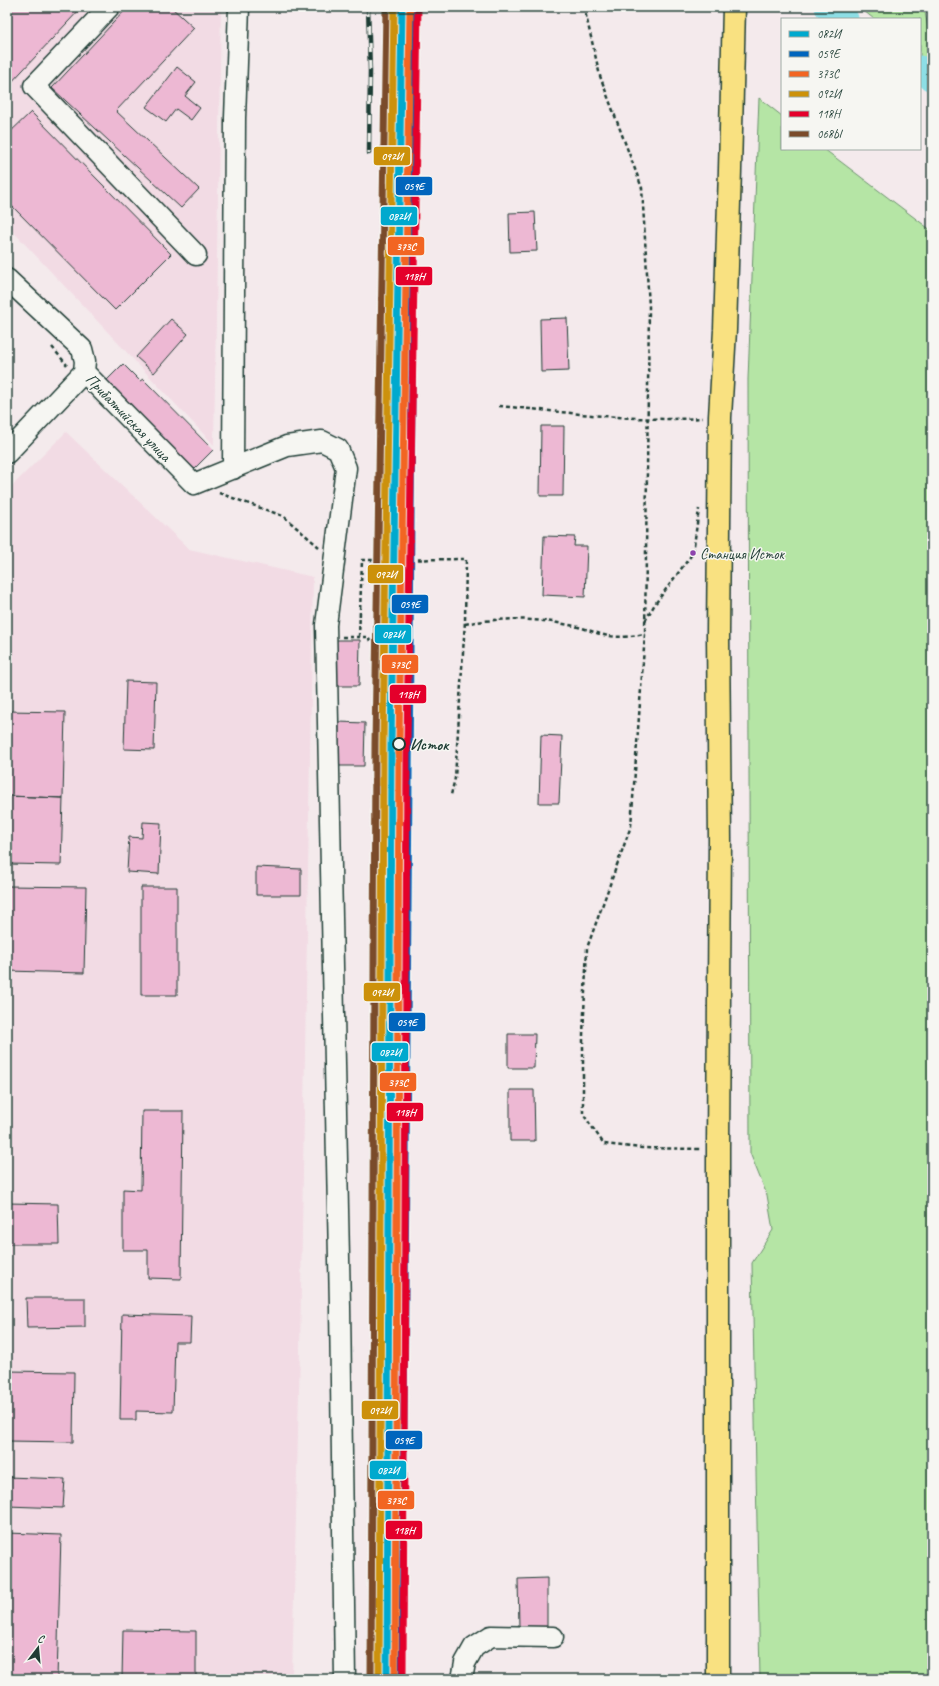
<svg xmlns="http://www.w3.org/2000/svg" width="939" height="1686" font-family="Caveat,sans-serif">
	<style>
		.built { fill: #f2dbe4 }
		.green { fill: #b5e5a5; stroke: #6a916c }
		.lines { fill: none; stroke-linecap: round; stroke-linejoin: round }
		.river { stroke: #8ddee5; stroke-width: 27 }
		.building { fill: #edb8d3; stroke: #1f3d34 }
		.minor-casing { stroke: #1f3d34; stroke-width: 23 }
		.major-casing { stroke: #1f3d34; stroke-width: 25 }
		.path { stroke: #1f3d34; stroke-width: 2.5; stroke-dasharray: 4 3; stroke-linecap: butt }
		.minor { stroke: #f6f6f2; stroke-width: 20 }
		.major { stroke: #f9e181; stroke-width: 22 }
		.rail-casing { stroke: #1f3d34; stroke-width: 4.5 }
		.rail { stroke: #f6f6f2; stroke-width: 3; stroke-dasharray: 9; stroke-linecap: butt }
		.rail-1-casing { stroke: #f6f6f2; stroke-width: 10 }
		.rail-2-casing { stroke: #f6f6f2; stroke-width: 10 }
		.rail-3-casing { stroke: #f6f6f2; stroke-width: 10 }
		.rail-4-casing { stroke: #f6f6f2; stroke-width: 10 }
		.rail-5-casing { stroke: #f6f6f2; stroke-width: 10 }
		.rail-6-casing { stroke: #f6f6f2; stroke-width: 10 }
		.rail-1 { stroke: #00a9ce; stroke-width: 7 }
		.rail-2 { stroke: #0065bd; stroke-width: 7 }
		.rail-3 { stroke: #f26522; stroke-width: 7 }
		.rail-4 { stroke: #cc910a; stroke-width: 7 }
		.rail-5 { stroke: #e4002b; stroke-width: 7 }
		.rail-6 { stroke: #7a4b2a; stroke-width: 7 }
		.bus-dot { fill: #8e44ad; stroke: #f6f6f2; stroke-width: 1.5 }
		.stop-dot { fill: #f6f6f2; stroke: #1f3d34; stroke-width: 2 }
		.labels { text-anchor: middle; stroke-width: 3; stroke-linejoin: round; paint-order: stroke }
		.bus-label { font-size: 15px; fill: #1f3d34; stroke: #f6f6f2; text-anchor: start }
		.street-label { font-size: 16px; fill: #1f3d34; stroke: #f6f6f2 }
		.stop-label { font-size: 16px; font-weight: bold; fill: #1f3d34; stroke: #f6f6f2; text-anchor: start }
		.line-badge { stroke: #f6f6f2; stroke-width: 1.5 }
		.badge-label { font-size: 11px; text-anchor: middle; font-weight: bold; fill: #fff }
	</style>
	<rect width="100%" height="100%" fill="#f4eaec"/>
	<filter id="ink" filterUnits="userSpaceOnUse"><feTurbulence type="fractalNoise" baseFrequency=".025" numOctaves="2"/><feDisplacementMap in="SourceGraphic" scale="8" xChannelSelector="R" yChannelSelector="G"/><feConvolveMatrix kernelMatrix="1 2 1 2 8 2 1 2 1" color-interpolation-filters="sRGB"/></filter>
	<g filter="url(#ink)">
		<!-- built -->
		<path class="built" d="M7,7H221L214,445L7,225Z
			M66,432L189,549L313,577L300,1350L292,1679H7V491Z"/>
		<!-- green -->
		<path class="green" d="M859,7H924L932,48V66L920,57V19H874Z
			M759,98L782,116V149H824L932,231V1679H760L752,1263L773,1230L767,1195L750,1153L748,379Z"/>
		<g class="lines">
			<!-- river -->
			<path class="river" d="M828,7L845,19
				M920,69L932,78"/>
		</g>
		<!-- building -->
		<path class="building" d="M11,7H82L7,87V11Z
			M128,7H171L194,28L116,111L199,189L181,208L52,88Z
			M177,67L196,82L185,96L200,108L191,120L176,109L166,122L146,107Z
			M31,112L171,254L115,310L7,201V135Z
			M535,212L537,251L510,252L509,213Z
			M567,318L569,371L541,372L540,319Z
			M171,319L188,334L154,373L136,357Z
			M123,364L140,381L143,379L213,450L194,469L106,381Z
			M541,426H564L563,496H540Z
			M544,536L575,537L574,546H587L585,597L542,595Z
			M332,640H360L359,686H332Z
			M126,681L156,682L154,750L124,749Z
			M7,711L65,712L63,798L7,796Z
			M339,722L365,723L364,766H338Z
			M541,735L562,736L559,803H539Z
			M7,796L63,798L61,865L7,864Z
			M143,822L161,823L159,874L127,872L129,837L142,838Z
			M256,867L301,869V895H256Z
			M7,886L86,887L84,973L7,971Z
			M141,887H177V995H141Z
			M508,1034H535L534,1068H508Z
			M510,1090H534L535,1141H510Z
			M142,1111H183L181,1279L148,1278V1250H123V1189L141,1190Z
			M7,1203L58,1204L59,1244H7Z
			M26,1298H85V1327L27,1328Z
			M122,1314L191,1316L190,1342H175L173,1412L136,1411V1420H120Z
			M7,1371L74,1372L73,1442L7,1441Z
			M7,1477L65,1479L63,1508L7,1506Z
			M7,1533L61,1535L57,1679H7Z
			M547,1578V1627H519L518,1579Z
			M123,1630L196,1631V1679H122Z"/>
		<g class="lines">
			<!-- minor casing -->
			<g class="minor-casing">
				<path id="minor" d="M109,7L34,86L196,255
					M7,279L82,349L85,361L84,372L194,484L287,446L322,441L338,449L346,468L326,625L340,1307L345,1679
					M7,453L84,372
					M233,469L235,118L239,7
					M462,1679L465,1663L474,1647L491,1636L553,1637"/>
			</g>
			<!-- major casing -->
			<g class="major-casing">
				<path id="major" d="M718,1679V1150L720,840L718,635L720,417L725,330L730,170L734,7"/>
			</g>
			<!-- path -->
			<path class="path" d="M584,7L600,76L642,188L649,307L645,634L631,826L587,948L583,1035V1114L604,1144L642,1148L700,1149
				M52,347L67,365
				M499,406C567,412 634,422 702,418
				M219,493L283,516L319,547
				M401,617L403,502
				M645,621L655,604L693,553L699,509
				M465,624C500,617 538,618 574,626C585,628 597,634 609,636C620,638 633,636 645,634
				M342,637H368L370,641
				M359,637L362,560L466,559L465,621L455,778L451,795"/>
			<!-- minor -->
			<use href="#minor" class="minor"/>
			<!-- major -->
			<use href="#major" class="major"/>
			<!-- rail casing -->
			<g class="rail-casing">
				<path id="rail" d="M368,7L370,71L369,153"/>
			</g>
			<!-- rail -->
			<use href="#rail" class="rail"/>
			<!-- rail-1 casing -->
			<g class="rail-1-casing">
				<path id="rail-1" d="M387,1679L391,744L402,7"/>
			</g>
			<!-- rail-2 casing -->
			<g class="rail-2-casing">
				<path id="rail-2" d="M402,1679L415,7"/>
			</g>
			<!-- rail-3 casing -->
			<g class="rail-3-casing">
				<path id="rail-3" d="M395,1679L399,744L410,7"/>
			</g>
			<!-- rail-4 casing -->
			<g class="rail-4-casing">
				<path id="rail-4" d="M379,1679L383,744L394,7"/>
			</g>
			<!-- rail-5 casing -->
			<g class="rail-5-casing">
				<path id="rail-5" d="M403,1679L407,744L418,7"/>
			</g>
			<!-- rail-6 casing -->
			<g class="rail-6-casing">
				<path id="rail-6" d="M371,1679L375,744L386,7"/>
			</g>
			<!-- rail-1 -->
			<use href="#rail-1" class="rail-1"/>
			<!-- rail-2 -->
			<use href="#rail-2" class="rail-2"/>
			<!-- rail-3 -->
			<use href="#rail-3" class="rail-3"/>
			<!-- rail-4 -->
			<use href="#rail-4" class="rail-4"/>
			<!-- rail-5 -->
			<use href="#rail-5" class="rail-5"/>
			<!-- rail-6 -->
			<use href="#rail-6" class="rail-6"/>
		</g>
	</g>
	<!-- markers -->
	<circle class="bus-dot" cx="693" cy="553" r="3.5"/>
	<circle class="stop-dot" cx="399" cy="744" r="6"/>
	<g class="labels">
		<!-- bus labels -->
		<g class="bus-label">
			<text x="700" y="559">Станция Исток</text>
		</g>
		<!-- street labels -->
		<g class="street-label">
			<text transform="translate(129 417) rotate(46)" y="6">Прибалтийская улица</text>
		</g>
		<!-- stop labels -->
		<g class="stop-label">
			<text x="410" y="750">Исток</text>
		</g>
	</g>
	<g class="line-badge">
		<rect x="373" y="146" width="38" height="20" rx="4" fill="#cc910a"/>
		<rect x="395" y="176" width="38" height="20" rx="4" fill="#0065bd"/>
		<rect x="380" y="206" width="38" height="20" rx="4" fill="#00a9ce"/>
		<rect x="387" y="236" width="38" height="20" rx="4" fill="#f26522"/>
		<rect x="395" y="266" width="38" height="20" rx="4" fill="#e4002b"/>
		<rect x="367" y="564" width="37" height="20" rx="4" fill="#cc910a"/>
		<rect x="391" y="594" width="38" height="20" rx="4" fill="#0065bd"/>
		<rect x="374" y="624" width="38" height="20" rx="4" fill="#00a9ce"/>
		<rect x="381" y="654" width="38" height="20" rx="4" fill="#f26522"/>
		<rect x="389" y="684" width="38" height="20" rx="4" fill="#e4002b"/>
		<rect x="363" y="982" width="38" height="20" rx="4" fill="#cc910a"/>
		<rect x="388" y="1012" width="38" height="20" rx="4" fill="#0065bd"/>
		<rect x="371" y="1042" width="38" height="20" rx="4" fill="#00a9ce"/>
		<rect x="379" y="1072" width="38" height="20" rx="4" fill="#f26522"/>
		<rect x="386" y="1102" width="38" height="20" rx="4" fill="#e4002b"/>
		<rect x="361" y="1400" width="38" height="20" rx="4" fill="#cc910a"/>
		<rect x="385" y="1430" width="38" height="20" rx="4" fill="#0065bd"/>
		<rect x="369" y="1460" width="38" height="20" rx="4" fill="#00a9ce"/>
		<rect x="377" y="1490" width="38" height="20" rx="4" fill="#f26522"/>
		<rect x="385" y="1520" width="38" height="20" rx="4" fill="#e4002b"/>
	</g>
	<g class="badge-label">
		<text x="392" y="160">092И</text>
		<text x="414" y="190">059Е</text>
		<text x="399" y="220">082И</text>
		<text x="406" y="250">373C</text>
		<text x="414" y="280">118Н</text>
		<text x="386" y="578">092И</text>
		<text x="410" y="608">059Е</text>
		<text x="393" y="638">082И</text>
		<text x="400" y="668">373C</text>
		<text x="408" y="698">118Н</text>
		<text x="382" y="996">092И</text>
		<text x="407" y="1026">059Е</text>
		<text x="390" y="1056">082И</text>
		<text x="398" y="1086">373C</text>
		<text x="405" y="1116">118Н</text>
		<text x="380" y="1414">092И</text>
		<text x="404" y="1444">059Е</text>
		<text x="388" y="1474">082И</text>
		<text x="396" y="1504">373C</text>
		<text x="404" y="1534">118Н</text>
	</g>
	<!-- margin -->
	<rect width="939" height="1686" fill="none" stroke="#f6f6f2" stroke-width="24"/>
	<rect x="12" y="12" width="915" height="1662" fill="none" stroke="#1f3d34" stroke-width="1.5" filter="url(#ink)"/>
	<!-- legend -->
	<rect x="781" y="18" width="140" height="132" fill="#f6f6f2" stroke="#a0aca6"/>
	<rect x="789" y="31" width="20" height="6" fill="#00a9ce" stroke="#a0aca6"/>
	<text x="817" y="38" font-size="12" fill="#1f3d34">082И</text>
	<rect x="789" y="51" width="20" height="6" fill="#0065bd" stroke="#a0aca6"/>
	<text x="817" y="58" font-size="12" fill="#1f3d34">059Е</text>
	<rect x="789" y="71" width="20" height="6" fill="#f26522" stroke="#a0aca6"/>
	<text x="817" y="78" font-size="12" fill="#1f3d34">373C</text>
	<rect x="789" y="91" width="20" height="6" fill="#cc910a" stroke="#a0aca6"/>
	<text x="817" y="98" font-size="12" fill="#1f3d34">092И</text>
	<rect x="789" y="111" width="20" height="6" fill="#e4002b" stroke="#a0aca6"/>
	<text x="817" y="118" font-size="12" fill="#1f3d34">118Н</text>
	<rect x="789" y="131" width="20" height="6" fill="#7a4b2a" stroke="#a0aca6"/>
	<text x="817" y="138" font-size="12" fill="#1f3d34">068Ы</text>
	<!-- north arrow -->
	<g transform="translate(38 1648) rotate(16)" stroke="#f6f6f2" stroke-width="3" paint-order="stroke">
	<path d="M0-3L7 15L0 10L-7 15Z" fill="#1f3d34"/>
	<text y="-6" font-size="11" font-weight="bold" text-anchor="middle" fill="#1f3d34">С</text>
	</g>
</svg>
